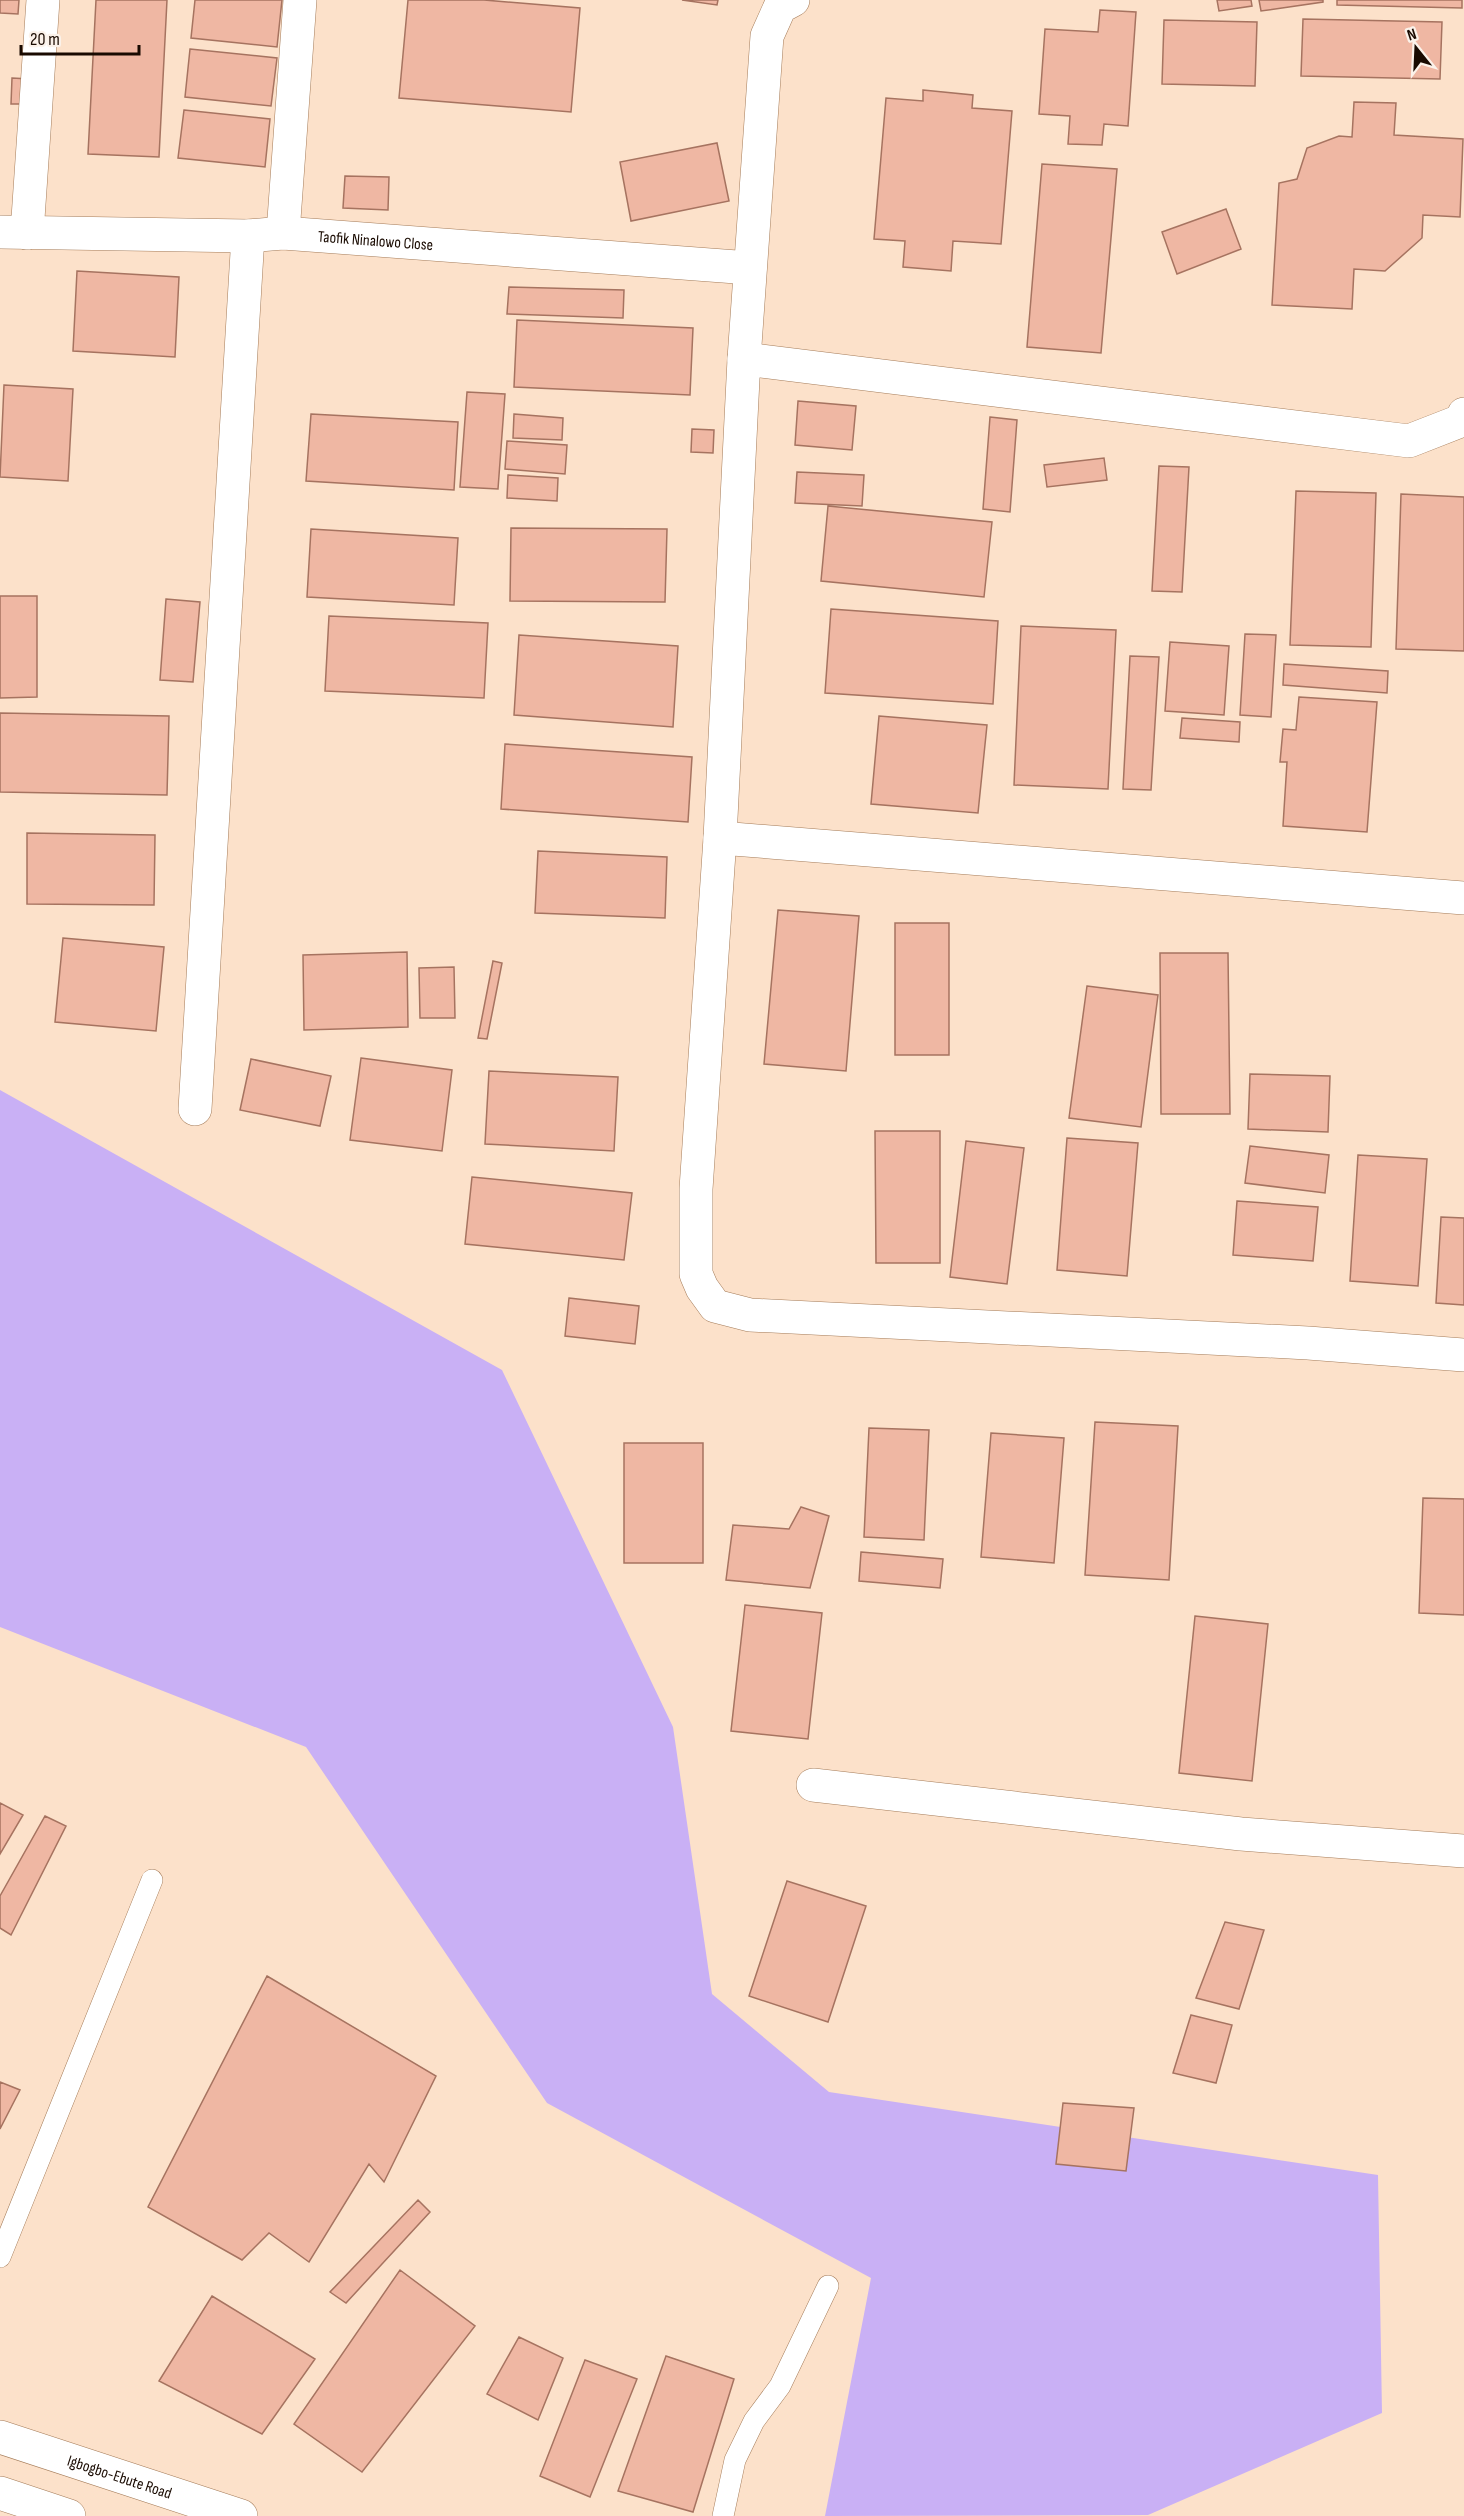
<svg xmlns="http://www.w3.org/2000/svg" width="1464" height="2516" font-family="'Sofia Sans Condensed',sans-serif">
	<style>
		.green { fill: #c9b0f5 }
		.building { fill: #efb7a3; stroke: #a67360; stroke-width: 1.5 }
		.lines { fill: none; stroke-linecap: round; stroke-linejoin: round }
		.service-casing { stroke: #a57c59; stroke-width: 22 }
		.minor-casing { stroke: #a57c59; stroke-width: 34 }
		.secondary-casing { stroke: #a57c59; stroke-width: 34 }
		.service { stroke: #fff; stroke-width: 21 }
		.minor { stroke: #fff; stroke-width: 33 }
		.secondary { stroke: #fff; stroke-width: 33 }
		.labels { text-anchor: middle; stroke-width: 4.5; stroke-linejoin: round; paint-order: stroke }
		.street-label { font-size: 16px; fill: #190a01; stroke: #fbf2ea }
	</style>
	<rect width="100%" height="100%" fill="#fce1ca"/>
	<!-- green -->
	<path class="green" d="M0,1090L502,1370L673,1727L712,1994L829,2092L1378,2175L1382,2413L1148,2515L825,2516L871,2278L547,2103L306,1747L0,1627Z"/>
	<!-- building -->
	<path class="building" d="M0,0H19L18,14L0,13Z
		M96,0H167L159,157L88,154Z
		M195,0H282L277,47L191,38Z
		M408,0H484L580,8L571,112L399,98Z
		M682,0H718L717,5Z
		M1217,0H1251L1252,6L1219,11Z
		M1259,0H1323V2L1261,11Z
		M1337,0H1462V8L1337,5Z
		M1100,10L1136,12L1128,126L1104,124L1102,145L1068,144L1070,116L1039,114L1045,29L1098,32Z
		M1303,19L1442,22L1440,79L1301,76Z
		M1164,20L1257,22L1255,86L1162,84Z
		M190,49L277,58L271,106L185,97Z
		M12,78L29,79L28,104H11Z
		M923,90L973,95L972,108L1012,111L1001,244L953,241L951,271L903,267L905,241L874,239L886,98L923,101Z
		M1354,102L1396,103L1394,135L1463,139L1460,217L1423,215L1422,238L1385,271L1354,269L1352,309L1272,305L1279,183L1297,179L1307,148L1339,136L1352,137Z
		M184,110L270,119L265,167L178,158Z
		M717,143L729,201L631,221L620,162Z
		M1042,164L1117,169L1101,353L1027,347Z
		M345,176L389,177L388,210L343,208Z
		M1226,209L1241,249L1177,274L1162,232Z
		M77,271L179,277L175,357L73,351Z
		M509,287L624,290L623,318L507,314Z
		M517,320L693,328L690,395L514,387Z
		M4,385L73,389L68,481L0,477Z
		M467,392L505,394L498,489L460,487Z
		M798,401L856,406L852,450L795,445Z
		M311,414L458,422L454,490L306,481Z
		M514,414L563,418L562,440L513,438Z
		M990,417L1017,420L1010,512L983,509Z
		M692,429L714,430L713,453L691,452Z
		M507,441L567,445L565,474L505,469Z
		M1104,458L1107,480L1047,487L1044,465Z
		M1159,466L1189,467L1182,592L1152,591Z
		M797,472L864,475L862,506L795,503Z
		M508,475L558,478L557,501L507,498Z
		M1296,491L1376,493L1371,647L1290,645Z
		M1401,494L1464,497V651L1396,649Z
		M828,506L992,522L984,597L821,581Z
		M511,528L667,529L665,602L510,601Z
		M311,529L458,538L454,605L307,597Z
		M0,596H37V697L0,698Z
		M166,599L200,602L193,682L160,680Z
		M831,609L998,621L993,704L825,693Z
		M329,616L488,623L484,698L325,691Z
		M1021,626L1116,630L1108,789L1014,785Z
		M1245,634L1276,635L1271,717L1240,715Z
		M519,635L678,646L673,727L514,715Z
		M1170,642L1229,646L1224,715L1165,711Z
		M1130,656L1159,657L1151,790L1123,789Z
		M1284,664L1388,671L1387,693L1283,685Z
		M1299,697L1377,702L1367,832L1283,826L1287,762H1280L1283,729L1296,730Z
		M0,713L169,716L167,795L0,792Z
		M879,716L987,725L978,813L871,804Z
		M1182,718L1240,722L1239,742L1180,738Z
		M505,744L692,757L688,822L501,809Z
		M27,833L155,835L154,905L27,904Z
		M538,851L667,857L665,918L535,913Z
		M778,910L859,916L846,1071L764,1064Z
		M895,923H949V1055H895Z
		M63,938L164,947L156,1031L55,1022Z
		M407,952L408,1027L304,1030L303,955Z
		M1160,953H1228L1230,1114H1161Z
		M493,961L502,963L487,1039L478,1038Z
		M454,967L455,1018H420L419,968Z
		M1087,986L1158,995L1141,1127L1069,1118Z
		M361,1058L452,1070L442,1151L350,1140Z
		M251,1059L331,1076L320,1126L240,1110Z
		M489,1071L618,1077L614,1151L485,1144Z
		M1250,1074L1330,1076L1328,1132L1248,1129Z
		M875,1131H940V1263H876Z
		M1067,1138L1138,1143L1127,1276L1057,1270Z
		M966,1141L1024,1148L1007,1284L950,1277Z
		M1250,1146L1329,1155L1325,1193L1245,1183Z
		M1358,1155L1427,1159L1418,1286L1350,1281Z
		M472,1177L632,1193L624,1260L465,1244Z
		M1237,1201L1318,1207L1313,1261L1233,1255Z
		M1441,1217L1464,1218V1305L1436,1303Z
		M569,1298L639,1306L635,1344L565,1336Z
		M1095,1422L1178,1426L1169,1580L1085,1575Z
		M869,1428L929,1430L924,1540L864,1537Z
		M991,1433L1064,1438L1054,1563L981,1557Z
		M624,1443H703V1563H624Z
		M1423,1498L1464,1499V1615L1419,1613Z
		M801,1507L829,1516L810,1588L726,1580L733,1525L789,1529Z
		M861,1552L943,1559L940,1588L859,1581Z
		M745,1605L822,1613L808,1739L731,1731Z
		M1195,1616L1268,1624L1252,1781L1179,1773Z
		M0,1803L23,1815L0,1854Z
		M45,1816L66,1826L11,1935L0,1928V1896Z
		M787,1881L866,1906L828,2022L749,1996Z
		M1225,1922L1264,1930L1239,2009L1196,1998Z
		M267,1976L436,2076L384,2182L369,2164L309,2262L269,2233L242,2260L148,2207Z
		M1191,2015L1232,2025L1216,2083L1173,2073Z
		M0,2082L20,2090L0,2129Z
		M1063,2103L1134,2108L1126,2171L1056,2164Z
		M418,2200L430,2212L346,2303L330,2292Z
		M400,2270L475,2326L362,2472L294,2424Z
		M212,2296L315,2359L262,2434L159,2381Z
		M519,2337L563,2358L538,2420L487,2394Z
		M666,2356L734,2379L693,2512L618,2491Z
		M585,2360L637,2379L590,2497L540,2476Z"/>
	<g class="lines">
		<!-- service casing -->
		<g class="service-casing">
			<path id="service" d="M0,2257L152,1880
				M723,2516L735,2460L754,2421L780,2386L828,2286"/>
		</g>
		<!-- minor casing -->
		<g class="minor-casing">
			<g id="minor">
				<path d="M793,0L780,7L767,36L744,359L720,838L696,1189V1274L702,1288L715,1306L750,1315L1308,1343L1464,1355"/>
				<path id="s1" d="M0,232L248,236L283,233L750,268"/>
				<path d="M27,233L43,0"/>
				<path d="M283,233L300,0"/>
				<path d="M744,359L1409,441L1463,420L1464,414"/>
				<path d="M720,838L1464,898"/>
				<path d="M195,1109L248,236"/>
				<path d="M813,1785L1241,1834L1464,1851"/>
			</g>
		</g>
		<!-- secondary casing -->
		<g class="secondary-casing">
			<g id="secondary">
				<path id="s2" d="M0,2437L241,2516"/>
				<path d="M0,2493L69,2516"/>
			</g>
		</g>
		<!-- service -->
		<use href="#service" class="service"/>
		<!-- minor -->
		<use href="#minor" class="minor"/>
		<!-- secondary -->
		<use href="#secondary" class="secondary"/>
	</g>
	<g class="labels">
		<!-- street labels -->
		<g class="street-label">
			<text dy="6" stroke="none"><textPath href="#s1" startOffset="376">Taofik Ninalowo Close</textPath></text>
			<text dy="6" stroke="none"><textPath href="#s2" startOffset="126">Igbogbo-Ebute Road</textPath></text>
		</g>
	</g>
	<!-- north arrow -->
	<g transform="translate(1416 48) rotate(342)" stroke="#fbf2ea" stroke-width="4.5" paint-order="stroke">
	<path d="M0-4.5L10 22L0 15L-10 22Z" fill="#190a01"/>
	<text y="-9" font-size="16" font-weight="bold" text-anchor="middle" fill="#190a01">N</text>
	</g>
	<!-- scale -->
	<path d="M21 45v9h118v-9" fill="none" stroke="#190a01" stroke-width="3"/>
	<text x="30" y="45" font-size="18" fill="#190a01" stroke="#fbf2ea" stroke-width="4.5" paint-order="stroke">20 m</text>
</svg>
